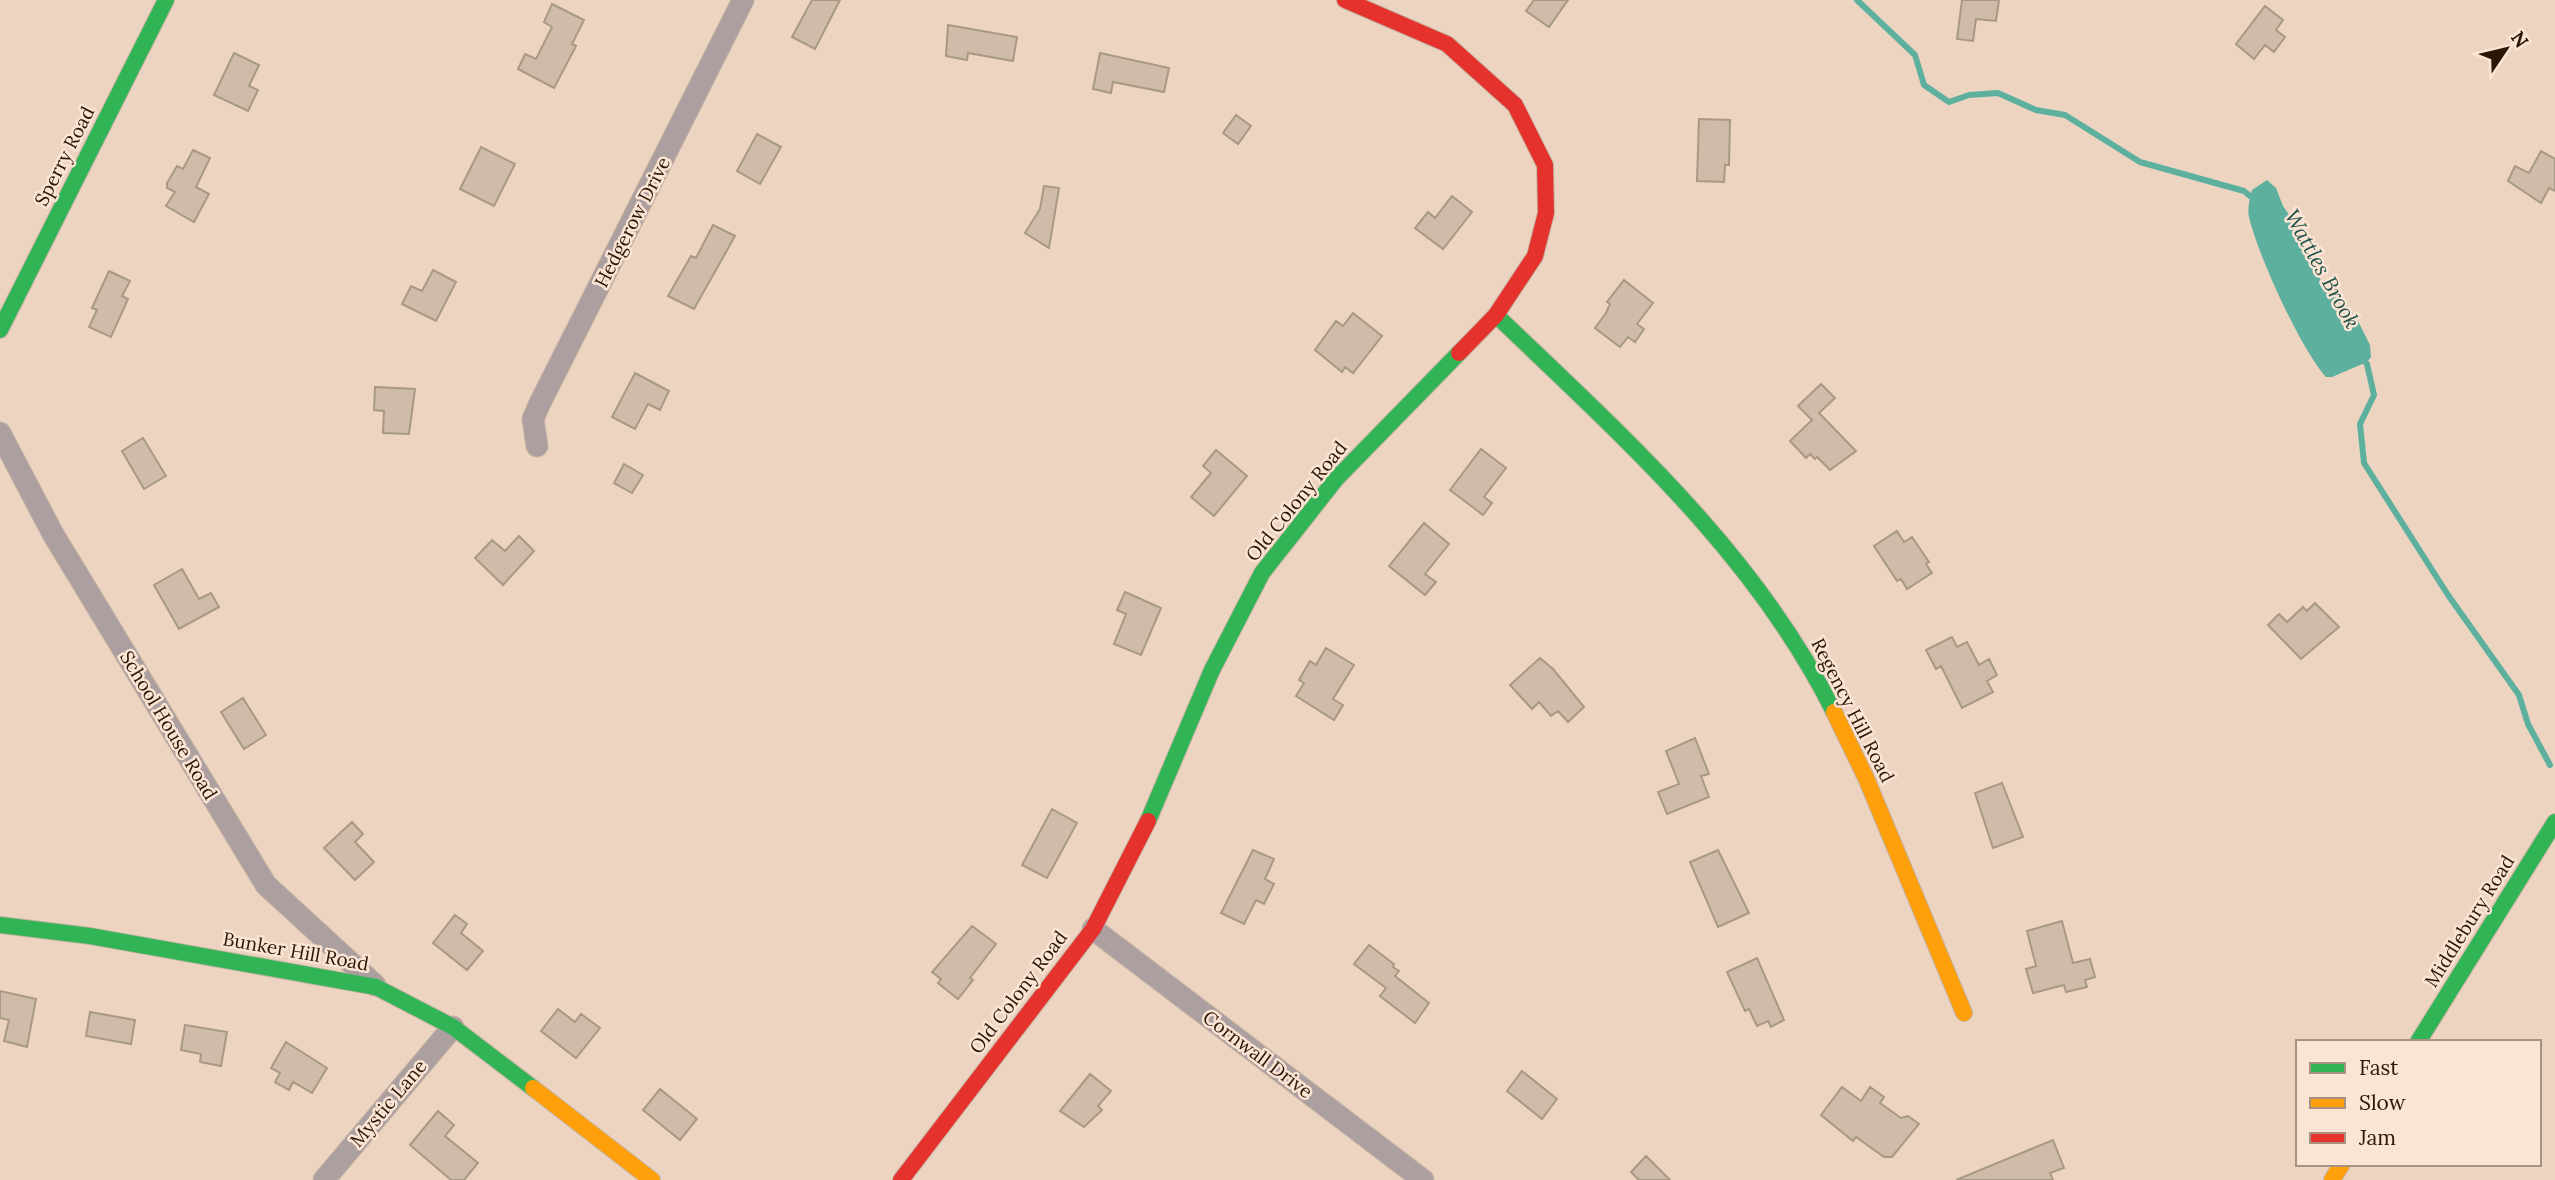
<svg xmlns="http://www.w3.org/2000/svg" width="2555" height="1180" font-family="Lora,serif">
	<style>
		.water { fill: #5db09e }
		.lines { fill: none; stroke-linecap: round; stroke-linejoin: round }
		.stream { stroke: #5db09e; stroke-width: 6 }
		.building { fill: #cebca9; stroke: #a89884; stroke-width: 2 }
		.street-casing { stroke: #c6b3a2; stroke-width: 23 }
		.fast-casing { stroke: #c6b3a2; stroke-width: 18 }
		.slow-casing { stroke: #c6b3a2; stroke-width: 18 }
		.jam-casing { stroke: #c6b3a2; stroke-width: 18 }
		.street { stroke: #ab9f9f; stroke-width: 21 }
		.fast { stroke: #30b455; stroke-width: 16 }
		.slow { stroke: #ff9f0a; stroke-width: 16 }
		.jam { stroke: #e5322d; stroke-width: 16 }
		.labels { text-anchor: middle; stroke-width: 5; stroke-linejoin: round; paint-order: stroke }
		.street-label { font-size: 19px; fill: #2a1605; stroke: #fbe4d3 }
		.water-label { font-size: 21px; font-style: italic; fill: #23544c; stroke: #fbe4d3 }
	</style>
	<rect width="100%" height="100%" fill="#ecd4c1"/>
	<!-- water -->
	<path class="water" d="M2267,180L2276,188L2283,206L2298,227L2322,283L2347,305L2358,321L2370,345L2371,357L2367,362L2332,377H2326C2300,348 2258,255 2249,217C2247,208 2250,199 2252,190Z"/>
	<g class="lines">
		<!-- stream -->
		<path class="stream" d="M1857,0L1915,55L1924,85L1949,102L1969,95L1998,93L2036,110L2065,115L2140,162L2244,191L2255,200
			M2360,356L2367,364L2374,395L2360,424L2364,463L2448,595L2519,695L2528,724L2550,765"/>
	</g>
	<!-- building -->
	<path class="building" d="M812,0H840L815,49L792,37Z
		M1534,0H1568L1549,27L1526,11Z
		M1962,0H1999L1996,21L1976,19L1973,41L1957,39Z
		M552,4L584,20L572,44L576,46L554,88L518,69L525,54L536,59L552,27L544,22Z
		M2265,6L2283,20L2276,30L2285,37L2274,52L2265,45L2254,59L2236,44Z
		M948,25L1017,37L1013,61L968,53L967,60L946,56Z
		M234,53L259,65L249,86L258,90L248,111L214,95Z
		M1100,53L1169,68L1164,92L1113,82L1111,93L1093,89Z
		M1236,115L1251,126L1238,144L1223,133Z
		M1699,119L1730,120L1729,165H1725L1724,182L1697,181Z
		M757,134L781,147L760,184L737,171Z
		M481,147L515,164L494,206L460,189Z
		M193,150L210,158L196,187L209,194L194,222L166,206L175,192L167,188V183L177,166L183,169Z
		M2541,151L2555,159V191L2549,188L2541,203L2508,181L2515,166L2529,173Z
		M1044,186L1059,188L1049,248L1025,233L1040,209Z
		M1452,196L1472,212L1443,249L1415,228L1428,212L1435,218Z
		M713,225L735,236L694,309L668,296L691,256L696,258Z
		M433,270L456,282L436,321L402,304L411,286L422,291Z
		M109,271L130,281L122,296L128,299L111,337L89,327L97,310L92,308Z
		M1624,280L1653,303L1637,324L1644,329L1635,342L1628,337L1620,347L1595,328L1606,313L1610,304L1607,302Z
		M1353,313L1382,336L1353,373L1345,367L1342,372L1315,350L1336,321L1343,326Z
		M635,373L669,391L660,410L648,404L635,429L612,417Z
		M1821,384L1835,398L1819,413L1856,451L1830,470L1817,457L1815,459L1810,454L1806,458L1790,441L1812,420L1798,406Z
		M375,387L415,389L409,434L383,433L384,411L374,410Z
		M143,438L166,476L144,489L122,451Z
		M1481,449L1506,468L1484,497L1492,503L1483,515L1450,490Z
		M1216,450L1247,476L1214,516L1191,497L1211,473L1203,466Z
		M624,464L643,475L632,493L614,483Z
		M1424,523L1449,544L1425,574L1436,582L1425,595L1389,566Z
		M1897,531L1904,542L1912,537L1929,562L1926,564L1932,573L1907,589L1901,579L1897,581L1874,546Z
		M519,536L534,551L503,585L475,558L492,540L505,551Z
		M182,569L199,599L211,593L219,607L179,629L154,585Z
		M1125,592L1161,608L1141,655L1114,644L1126,614L1117,610Z
		M2315,603L2339,627L2301,659L2268,625L2279,614L2287,622L2303,607L2307,611Z
		M1952,637L1957,647L1967,642L1979,665L1989,659L1997,675L1987,681L1993,692L1962,708L1941,666L1936,669L1926,650Z
		M1326,648L1354,665L1333,699L1343,705L1334,720L1296,696L1304,683L1299,680L1310,661L1316,665Z
		M1540,658L1553,669L1584,707L1568,722L1558,711L1551,716L1539,702L1532,709L1510,685Z
		M243,698L266,735L244,749L221,712Z
		M1695,738L1709,774L1701,776L1709,797L1667,814L1658,792L1679,784L1666,751Z
		M2002,783L2023,837L1993,848L1975,793Z
		M1052,809L1077,823L1047,878L1022,865Z
		M352,822L363,834L355,842L374,862L355,880L324,848Z
		M1253,850L1274,859L1265,879L1274,884L1264,904L1256,900L1244,924L1221,913Z
		M1718,850L1749,913L1718,927L1690,862Z
		M455,915L467,924L461,933L483,951L467,970L433,943Z
		M2062,921L2073,963L2090,959L2095,977L2085,980L2087,987L2066,992L2064,985L2033,993L2026,969L2036,966L2027,931Z
		M972,926L996,944L970,978L973,980L958,999L938,983L941,979L932,972Z
		M1369,945L1394,964L1393,967L1399,971L1395,976L1429,1003L1415,1023L1380,996L1386,988L1354,964Z
		M1757,958L1784,1020L1771,1027L1768,1021L1757,1026L1749,1009L1745,1011L1727,972Z
		M0,991L36,999L27,1047L4,1041L9,1020L0,1018Z
		M558,1009L575,1022L581,1014L600,1028L576,1058L541,1031Z
		M90,1012L135,1020L131,1044L86,1036Z
		M185,1025L227,1032L221,1066L200,1062L201,1054L181,1050Z
		M286,1042L327,1068L312,1093L293,1082L289,1090L275,1082L280,1073L271,1068Z
		M1522,1071L1557,1099L1542,1119L1507,1091Z
		M1090,1074L1111,1091L1098,1106L1102,1110L1084,1127L1060,1111Z
		M1842,1087L1861,1101L1870,1087L1884,1097L1880,1103L1901,1118L1908,1116L1919,1124L1892,1157H1884L1856,1137L1853,1141L1821,1115Z
		M660,1089L697,1119L680,1140L643,1110Z
		M438,1111L454,1125L445,1136L478,1163L464,1180H451L410,1145Z
		M2053,1140L2064,1168L2050,1173L2053,1180H1956Z
		M1646,1156L1670,1180H1639L1631,1172Z"/>
	<g class="lines">
		<!-- street casing -->
		<g class="street-casing">
			<path id="street" d="M0,433L53,534L266,885L375,985
				M537,446L533,419L539,405L743,0
				M1093,929L1423,1180
				M324,1180L453,1027"/>
		</g>
		<!-- fast casing -->
		<g class="fast-casing">
			<path id="fast" d="M1496,315C1622,436 1755,553 1834,712
				M0,330L166,0
				M1148,821L1212,670L1262,573L1336,479L1459,353
				M0,925L90,936L376,987L453,1027L533,1088
				M2418,1042L2555,822"/>
		</g>
		<!-- slow casing -->
		<g class="slow-casing">
			<path id="slow" d="M1834,712L1866,778L1964,1013
				M533,1088L652,1180
				M2332,1180L2342,1164"/>
		</g>
		<!-- jam casing -->
		<g class="jam-casing">
			<path id="jam" d="M1345,0L1447,44L1515,105L1545,165L1546,213L1535,256L1496,315L1459,353
				M901,1180L1093,929L1148,821"/>
		</g>
		<!-- street -->
		<use href="#street" class="street"/>
		<!-- fast -->
		<use href="#fast" class="fast"/>
		<!-- slow -->
		<use href="#slow" class="slow"/>
		<!-- jam -->
		<use href="#jam" class="jam"/>
	</g>
	<g class="labels">
		<!-- street labels -->
		<g class="street-label">
			<text transform="translate(64 156) rotate(-63)" y="7">Sperry Road</text>
			<text transform="translate(632 222) rotate(-63)" y="7">Hedgerow Drive</text>
			<text transform="translate(1296 501) rotate(-51)" y="7">Old Colony Road</text>
			<text transform="translate(1853 710) rotate(63)" y="7">Regency Hill Road</text>
			<text transform="translate(169 725) rotate(59)" y="7">School House Road</text>
			<text transform="translate(2469 921) rotate(-58)" y="7">Middlebury Road</text>
			<text transform="translate(296 951) rotate(10)" y="7">Bunker Hill Road</text>
			<text transform="translate(1018 992) rotate(-53)" y="7">Old Colony Road</text>
			<text transform="translate(1258 1054) rotate(37)" y="7">Cornwall Drive</text>
			<text transform="translate(388 1103) rotate(-50)" y="7">Mystic Lane</text>
		</g>
		<!-- water labels -->
		<g class="water-label">
			<text transform="translate(2322 269) rotate(61)" y="7">Wattles Brook</text>
		</g>
	</g>
	<!-- legend -->
	<rect x="2296" y="1040" width="245" height="126" fill="#fbe4d3" stroke="#a79281" stroke-width="2"/>
	<rect x="2310" y="1063" width="35" height="10" fill="#30b455" stroke="#a79281" stroke-width="2"/>
	<text x="2359" y="1075" font-size="21" fill="#2a1605">Fast</text>
	<rect x="2310" y="1098" width="35" height="10" fill="#ff9f0a" stroke="#a79281" stroke-width="2"/>
	<text x="2359" y="1110" font-size="21" fill="#2a1605">Slow</text>
	<rect x="2310" y="1133" width="35" height="10" fill="#e5322d" stroke="#a79281" stroke-width="2"/>
	<text x="2359" y="1145" font-size="21" fill="#2a1605">Jam</text>
	<!-- north arrow -->
	<g transform="translate(2506 49) rotate(55)" stroke="#fbe4d3" stroke-width="5" paint-order="stroke">
	<path d="M0-5L12 26L0 18L-12 26Z" fill="#2a1605"/>
	<text y="-10" font-size="19" font-weight="bold" text-anchor="middle" fill="#2a1605">N</text>
	</g>
</svg>
